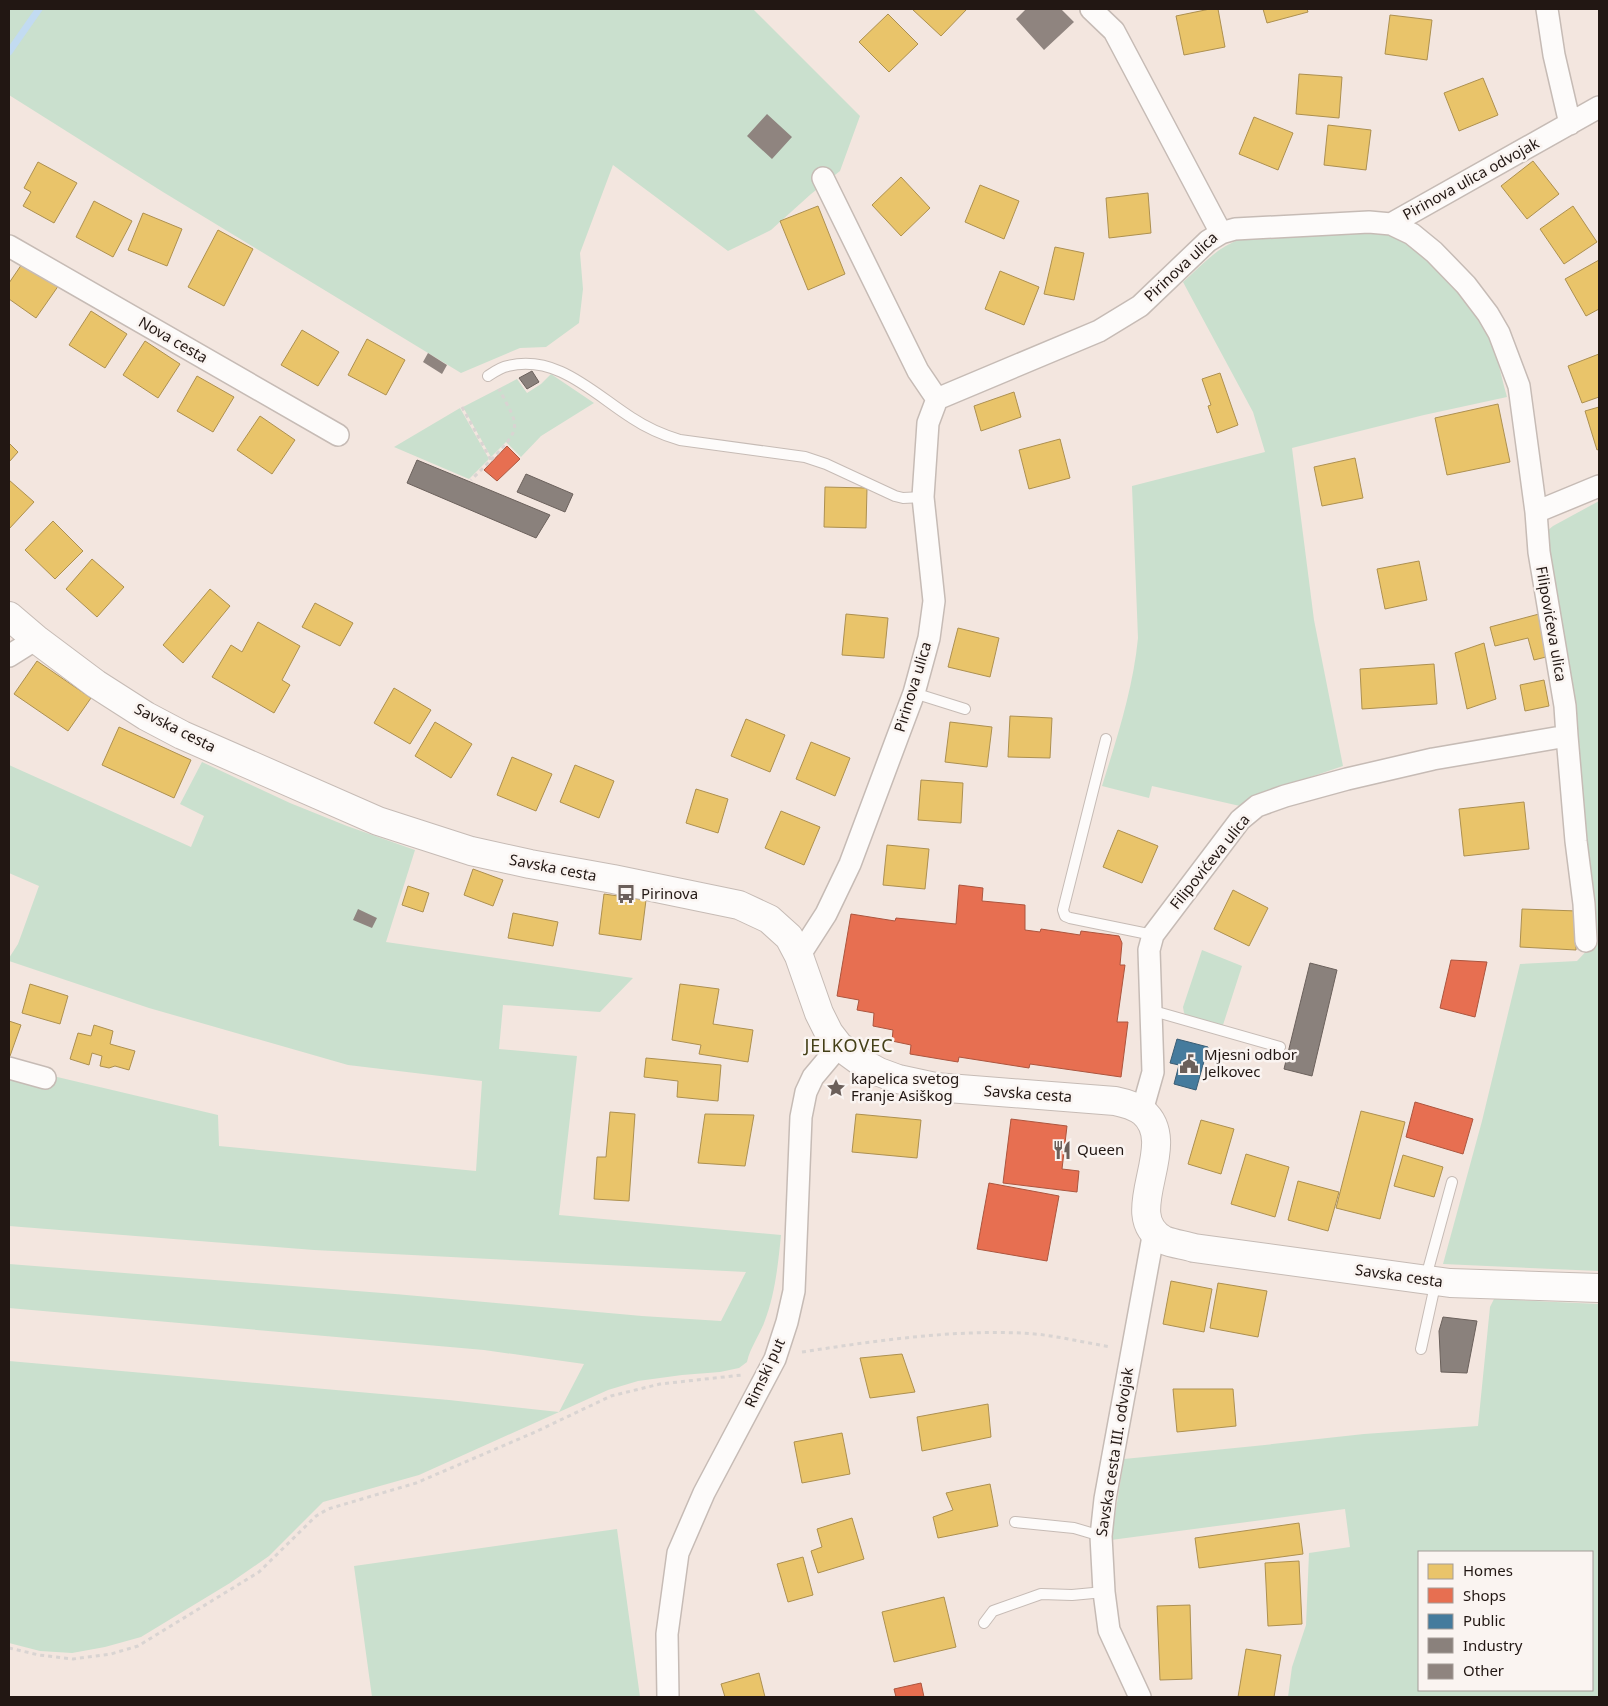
<svg xmlns="http://www.w3.org/2000/svg" width="1608" height="1706" font-family="'Noto Sans',sans-serif">
	<style>
		.green { fill: #cae0ce; fill-rule: evenodd }
		.homes { fill: #e9c46a; stroke: #ad9050 }
		.shops { fill: #e76f51; stroke: #ac553e }
		.public { fill: #457b9d; stroke: #3a5d74 }
		.industry { fill: #8a817c; stroke: #6b615c }
		.lines { fill: none; stroke-linecap: round; stroke-linejoin: round }
		.stream { stroke: #c2dbf1; stroke-width: 7 }
		.building { fill: #8f847f }
		.lane-casing { stroke: #c6bbb5; stroke-width: 12 }
		.street-casing { stroke: #c6bbb5; stroke-width: 24 }
		.secondary-casing { stroke: #c6bbb5; stroke-width: 30 }
		.path { stroke: #d9d4d2; stroke-width: 3; stroke-dasharray: 4 4; stroke-linecap: butt }
		.lane { stroke: #fdfbfa; stroke-width: 10 }
		.street { stroke: #fdfbfa; stroke-width: 21 }
		.secondary { stroke: #fdfbfa; stroke-width: 28 }
		.labels { text-anchor: middle; stroke-width: 5; stroke-linejoin: round; paint-order: stroke }
		.street-label { font-size: 15px; fill: #221713; stroke: #faf4f1 }
		.poi-label { font-size: 15px; fill: #221713; stroke: #faf4f1; text-anchor: start }
		.quarter-label { font-size: 18px; letter-spacing: 1px; fill: #433f16; stroke: #faf4f1 }
	</style>
	<rect width="100%" height="100%" fill="#f3e6df"/>
	<!-- green -->
	<path class="green" d="M9,9H753L860,116L840,171L811,194L771,230L728,251L613,165L580,253L583,289L579,323L546,347L520,348L461,373L163,192L9,95Z
		M1370,232C1381,233 1393,235 1403,241C1427,257 1477,307 1488,334C1497,353 1501,376 1507,397L1424,415L1292,448L1314,620L1343,766L1263,793L1240,806L1152,786L1149,798L1102,786C1117,738 1133,689 1138,638L1132,486L1265,452L1253,412L1183,282C1201,266 1217,247 1241,239Z
		M551,374L594,403L541,436L521,457L506,442L491,457L463,407L517,379L527,393L541,384Z
		M460,408L489,459L469,479L394,447Z
		M1599,501V1271L1443,1264L1482,1121L1520,964L1577,961L1592,945L1547,531L1553,526Z
		M202,762L290,803L347,826L415,850L386,942L633,978L600,1012L503,1005L499,1049L577,1056L559,1215L781,1235C778,1265 775,1295 764,1323C759,1336 750,1348 747,1362L739,1368L720,1372L682,1375L638,1381L608,1390L419,1475L323,1502L269,1556L230,1583L141,1637L105,1647L72,1653L40,1651L9,1643V1361L449,1400L559,1412L584,1364L484,1350L9,1308V1264L395,1294L642,1316L721,1321L746,1272L314,1250L9,1226V1079L53,1076L218,1115L219,1146L476,1171L482,1081L348,1065L149,1008L9,961V958L18,944L39,886L9,873V765L191,847L204,816L180,804Z
		M1202,950L1242,966L1223,1025L1188,1016L1184,1013L1183,1007Z
		M1494,1299L1599,1304V1697H1288L1292,1667L1306,1625L1309,1553L1350,1547L1345,1509L1111,1540L1124,1459L1255,1446L1364,1434L1478,1426L1490,1307ZM1419,1552H1592V1690H1419Z
		M617,1529L640,1697H372L354,1566Z"/>
	<!-- homes -->
	<path class="homes" d="M912,9H967L941,36Z
		M1210,9H1218L1225,47L1184,55L1176,16Z
		M1263,9H1307L1308,12L1267,23Z
		M888,14L918,44L889,72L859,42Z
		M1390,15L1432,20L1427,60L1385,54Z
		M1299,74L1342,77L1339,118L1296,114Z
		M1483,78L1498,115L1459,131L1444,93Z
		M1254,117L1293,133L1278,170L1239,154Z
		M1328,125L1371,130L1366,170L1324,165Z
		M1533,161L1559,194L1527,219L1501,186Z
		M38,162L77,183L54,223L23,206L31,192L24,188Z
		M901,177L930,208L901,236L872,205Z
		M980,185L1019,201L1004,239L965,222Z
		M1148,193L1151,233L1109,238L1106,198Z
		M94,201L132,221L113,257L76,237Z
		M818,206L845,274L808,290L780,221Z
		M1573,206L1597,242L1564,264L1540,229Z
		M143,213L182,229L167,266L128,250Z
		M218,230L253,249L224,306L188,287Z
		M1055,247L1084,253L1074,300L1044,294Z
		M1599,260V309L1586,316L1565,279Z
		M24,261L59,285L36,318L9,299V283Z
		M1000,271L1039,287L1024,325L985,309Z
		M91,311L127,334L105,368L69,345Z
		M302,330L339,352L318,386L281,365Z
		M367,339L405,360L386,395L348,375Z
		M145,341L180,364L158,398L123,375Z
		M1599,354V397L1582,403L1568,366Z
		M1220,373L1238,425L1217,433L1208,406L1211,405L1202,379Z
		M197,376L234,397L213,432L177,411Z
		M1014,392L1021,417L981,431L974,406Z
		M1498,404L1510,462L1447,475L1435,418Z
		M1599,407V449L1597,450L1585,411Z
		M260,416L295,440L272,474L237,450Z
		M1060,439L1070,478L1029,489L1019,450Z
		M9,443L18,452L9,462Z
		M1355,458L1363,498L1322,506L1314,467Z
		M9,480L34,502L9,529Z
		M825,487L867,488L866,528L824,527Z
		M53,521L83,551L55,579L25,550Z
		M92,559L124,587L97,617L66,589Z
		M1419,561L1427,600L1385,609L1377,569Z
		M210,589L230,606L183,663L163,645Z
		M315,603L353,623L340,646L302,627Z
		M846,614L888,618L884,658L842,655Z
		M1539,614L1550,656L1534,660L1528,638L1495,646L1490,627Z
		M258,622L300,646L282,680L290,685L274,713L212,677L231,645L242,652Z
		M958,628L999,638L990,677L948,667Z
		M1484,643L1496,699L1467,709L1455,653Z
		M37,661L91,698L68,731L14,694Z
		M1434,664L1437,704L1362,709L1360,669Z
		M1544,680L1549,706L1525,711L1520,685Z
		M394,688L431,710L410,744L374,723Z
		M1010,716L1052,718L1050,758L1008,757Z
		M746,719L785,735L770,772L731,756Z
		M435,722L472,744L451,778L415,756Z
		M950,722L992,727L987,767L945,762Z
		M119,727L191,760L174,798L102,765Z
		M811,742L850,758L835,796L796,779Z
		M512,757L552,774L536,811L497,795Z
		M575,765L614,781L599,818L560,802Z
		M921,780L963,783L961,823L918,820Z
		M696,789L728,799L718,833L686,823Z
		M1524,802L1529,849L1464,856L1459,809Z
		M781,811L820,827L804,865L765,848Z
		M1118,830L1158,846L1142,883L1103,867Z
		M887,845L929,849L925,889L883,885Z
		M473,869L503,880L493,906L464,895Z
		M408,886L429,893L423,912L402,905Z
		M1233,890L1268,908L1249,946L1214,929Z
		M604,894L646,900L641,940L599,934Z
		M1522,909L1577,911L1576,950L1520,947Z
		M513,913L558,922L553,946L508,938Z
		M30,984L68,996L60,1024L22,1013Z
		M680,984L719,989L713,1024L753,1030L748,1062L699,1054L701,1045L672,1040Z
		M9,1021L21,1025L10,1056H9Z
		M94,1025L113,1031L110,1044L135,1051L129,1070L115,1066L109,1068L100,1066L102,1056L92,1053L89,1065L70,1059L78,1033L91,1036Z
		M646,1058L721,1065L718,1101L677,1097L678,1081L644,1077Z
		M1361,1111L1405,1122L1380,1219L1336,1208Z
		M610,1112L635,1114L629,1201L594,1199L597,1157H606Z
		M705,1114L754,1115L745,1166L698,1163Z
		M856,1114L921,1120L917,1158L852,1152Z
		M1201,1120L1234,1129L1221,1174L1188,1164Z
		M1246,1154L1289,1167L1275,1217L1231,1204Z
		M1403,1155L1443,1167L1434,1197L1394,1186Z
		M1298,1181L1339,1192L1328,1231L1288,1220Z
		M1171,1281L1212,1289L1204,1332L1163,1324Z
		M1218,1283L1267,1291L1258,1337L1210,1328Z
		M902,1354L915,1392L870,1398L860,1358Z
		M1173,1389H1233L1236,1426L1177,1432Z
		M988,1404L991,1437L922,1451L917,1417Z
		M842,1433L850,1474L802,1483L794,1442Z
		M990,1484L998,1526L938,1538L933,1517L953,1510L946,1493Z
		M852,1518L864,1559L818,1573L811,1551L822,1547L817,1529Z
		M1299,1523L1303,1554L1199,1568L1195,1538Z
		M803,1557L813,1595L788,1602L777,1564Z
		M1299,1561L1302,1624L1268,1626L1265,1563Z
		M944,1597L956,1647L894,1662L882,1612Z
		M1190,1605L1192,1679L1160,1680L1157,1606Z
		M1246,1649L1281,1655L1274,1697H1238Z
		M759,1673L765,1697H725L721,1684Z"/>
	<!-- shops -->
	<path class="shops" d="M507,446L520,459L497,481L484,470Z
		M959,885L983,888L982,901L1025,905V930L1040,932L1041,929L1080,935L1081,931L1119,936L1122,943L1120,965H1125L1117,1022H1128L1121,1077L1030,1064L1029,1068L959,1057L958,1062L910,1054L911,1045L892,1041L893,1030L873,1026L874,1013L857,1010L859,1000L837,996L851,914L895,921L896,918L956,924Z
		M1451,960L1487,962L1475,1017L1440,1008Z
		M1415,1102L1473,1119L1463,1154L1406,1137Z
		M1011,1119L1067,1126L1062,1169L1079,1171L1077,1192L1003,1183Z
		M989,1183L1059,1196L1047,1261L977,1249Z
		M921,1683L924,1697H896L894,1689Z"/>
	<!-- public -->
	<path class="public" d="M1177,1039L1208,1047L1196,1090L1174,1084L1179,1065L1170,1063Z"/>
	<!-- industry -->
	<path class="industry" d="M532,371L539,382L527,389L519,378Z
		M417,460L468,481L550,515L536,538L407,483Z
		M526,474L573,494L565,512L517,492Z
		M1310,963L1337,970L1312,1076L1284,1069Z
		M1443,1317L1477,1321L1467,1373L1441,1372L1439,1331Z"/>
	<g class="lines">
		<!-- stream -->
		<path class="stream" d="M9,52L39,9"/>
	</g>
	<!-- building -->
	<path class="building" d="M1026,9H1061L1074,22L1044,50L1016,19Z
		M767,114L792,137L772,159L747,136Z
		M428,353L447,365L442,374L423,362Z
		M358,909L377,918L372,928L353,920Z"/>
	<g class="lines">
		<!-- lane casing -->
		<g class="lane-casing">
			<path id="lane" d="M488,376C494,372 501,367 508,366C557,354 594,394 632,418C647,428 663,435 680,440L805,457L826,464L895,496L903,498L923,497
				M914,693L965,709
				M1106,739L1063,910L1065,916L1070,918L1153,935
				M1150,1010L1280,1047
				M1426,1277L1452,1182
				M1421,1349L1436,1281
				M1015,1522L1074,1528L1101,1536
				M984,1623L993,1611L1041,1594L1072,1595L1104,1592"/>
		</g>
		<!-- street casing -->
		<g class="street-casing">
			<path id="street" d="M1091,9L1114,31L1221,233
				M1547,9L1554,55L1570,124
				M823,178L918,371L937,399
				M9,246L338,435
				M1536,512L1599,486
				M9,656L36,639
				M1567,736L1576,841L1584,904L1586,941
				M799,956L826,914L850,864L914,693L929,638L934,601L923,497L928,423L937,399L1099,331L1140,306L1208,241L1221,233L1235,229L1369,222L1391,224L1599,107
				M9,1068L45,1078
				M1142,1111L1153,1072L1149,950L1153,935L1240,820L1257,806L1285,796L1347,779L1433,759L1567,736L1565,706L1539,552L1536,512L1519,386L1499,333L1488,314L1466,285L1434,252L1412,234L1391,224
				M668,1697L667,1634L678,1553L704,1493L775,1359L787,1322L794,1291L801,1117L806,1092L813,1077L839,1046
				M1140,1697L1109,1630L1104,1592L1101,1536L1105,1499L1154,1231"/>
		</g>
		<!-- secondary casing -->
		<g class="secondary-casing">
			<path id="secondary" d="M9,616L36,639L96,684L146,716L182,735L378,821L471,851L530,864L613,879L739,905L769,919L789,937L799,956L819,1013L829,1033L839,1046L861,1062L879,1072L898,1079L935,1087L1115,1101C1125,1103 1135,1106 1143,1112C1182,1145 1117,1216 1164,1240C1173,1244 1185,1245 1194,1248L1450,1283L1599,1288"/>
		</g>
		<!-- path -->
		<path class="path" d="M462,407L491,460L471,480
			M491,460C523,427 519,427 499,389
			M802,1352C874,1341 948,1330 1021,1333C1050,1334 1081,1342 1111,1347
			M9,1648L39,1655L73,1659L111,1654L138,1646L259,1572L316,1516L328,1509L416,1483L533,1433L611,1396L660,1384L742,1375"/>
		<!-- lane -->
		<use href="#lane" class="lane"/>
		<!-- street -->
		<use href="#street" class="street"/>
		<!-- secondary -->
		<use href="#secondary" class="secondary"/>
	</g>
	<!-- icons -->
	<defs>
		<g id="bus-bare" transform="scale(1.5)"><path d="M-5-6H5V4H4V6H2V4H-2V6H-4V4H-5ZM-3.5-4V0h7V-4ZM-3.5 1.2v1.5H-2V1.2ZM2 1.2v1.5H3.5V1.2Z" fill="#6b5f5a" stroke="#faf4f1" stroke-width="2.5" paint-order="stroke"/></g>
		<g id="civic-bare" transform="scale(1.5)"><path d="M-.6-6.5H3V-4.5H.6V-3L4-1V1h2V6H-6V1h2V-1L-.6-3ZM-1.2 2.5V6h2.4V2.5Z" fill="#6b5f5a" stroke="#faf4f1" stroke-width="2.5" paint-order="stroke"/></g>
		<g id="sight-bare" transform="scale(1.5)"><path d="M0-6L1.8-2.2L6-1.7L2.9 1.2L3.7 5.4L0 3.3L-3.7 5.4L-2.9 1.2L-6-1.7L-1.8-2.2Z" fill="#6b5f5a" stroke="#faf4f1" stroke-width="2.5" paint-order="stroke"/></g>
		<g id="restaurant-bare" transform="scale(1.5)"><path d="M-5-6h1v4h1v-4h1v4h1v-4h1v5L-1.5 .5V6h-2V.5L-5-1ZM5-6V6H3V1.5H1.5Q1.5-4 5-6Z" fill="#6b5f5a" stroke="#faf4f1" stroke-width="2.5" paint-order="stroke"/></g>
	</defs>
	<g fill-rule="evenodd">
		<use href="#bus-bare" x="626" y="894"/>
		<use href="#civic-bare" x="1189" y="1064"/>
		<use href="#sight-bare" x="836" y="1088"/>
		<use href="#restaurant-bare" x="1062" y="1150"/>
	</g>
	<g class="labels">
		<!-- street labels -->
		<g class="street-label">
			<text transform="translate(1471 179) rotate(-29)" y="5">Pirinova ulica odvojak</text>
			<text transform="translate(1181 267) rotate(-43)" y="5">Pirinova ulica</text>
			<text transform="translate(173 340) rotate(30)" y="5">Nova cesta</text>
			<text transform="translate(1551 624) rotate(80)" y="5">Filipovićeva ulica</text>
			<text transform="translate(913 687) rotate(-73)" y="5">Pirinova ulica</text>
			<text transform="translate(175 728) rotate(27)" y="5">Savska cesta</text>
			<text transform="translate(1210 862) rotate(-51)" y="5">Filipovićeva ulica</text>
			<text transform="translate(553 868) rotate(11)" y="5">Savska cesta</text>
			<text transform="translate(1028 1094) rotate(4)" y="5">Savska cesta</text>
			<text transform="translate(1399 1276) rotate(8)" y="5">Savska cesta</text>
			<text transform="translate(765 1373) rotate(-65)" y="5">Rimski put</text>
			<text transform="translate(1115 1452) rotate(-81)" y="5">Savska cesta III. odvojak</text>
		</g>
		<!-- poi labels -->
		<g class="poi-label">
			<text x="641" y="899">Pirinova</text>
			<text x="1204" y="1060">Mjesni odbor<tspan x="1204" dy="17">Jelkovec</tspan></text>
			<text x="851" y="1084">kapelica svetog<tspan x="851" dy="17">Franje Asiškog</tspan></text>
			<text x="1077" y="1155">Queen</text>
		</g>
		<!-- quarter labels -->
		<g class="quarter-label">
			<text x="849" y="1052">JELKOVEC</text>
		</g>
	</g>
	<!-- border -->
	<rect width="1608" height="1706" fill="none" stroke="#221713" stroke-width="20"/>
	<!-- legend -->
	<rect x="1418" y="1551" width="175" height="140" fill="#faf4f1" stroke="#a49c98"/>
	<rect x="1428" y="1564" width="25" height="15" fill="#e9c46a" stroke="#a49c98"/>
	<text x="1463" y="1576" font-size="15" fill="#221713">Homes</text>
	<rect x="1428" y="1588" width="25" height="15" fill="#e76f51" stroke="#a49c98"/>
	<text x="1463" y="1601" font-size="15" fill="#221713">Shops</text>
	<rect x="1428" y="1614" width="25" height="15" fill="#457b9d" stroke="#a49c98"/>
	<text x="1463" y="1626" font-size="15" fill="#221713">Public</text>
	<rect x="1428" y="1638" width="25" height="15" fill="#8a817c" stroke="#a49c98"/>
	<text x="1463" y="1651" font-size="15" fill="#221713">Industry</text>
	<rect x="1428" y="1664" width="25" height="15" fill="#8f847f" stroke="#a49c98"/>
	<text x="1463" y="1676" font-size="15" fill="#221713">Other</text>
</svg>
